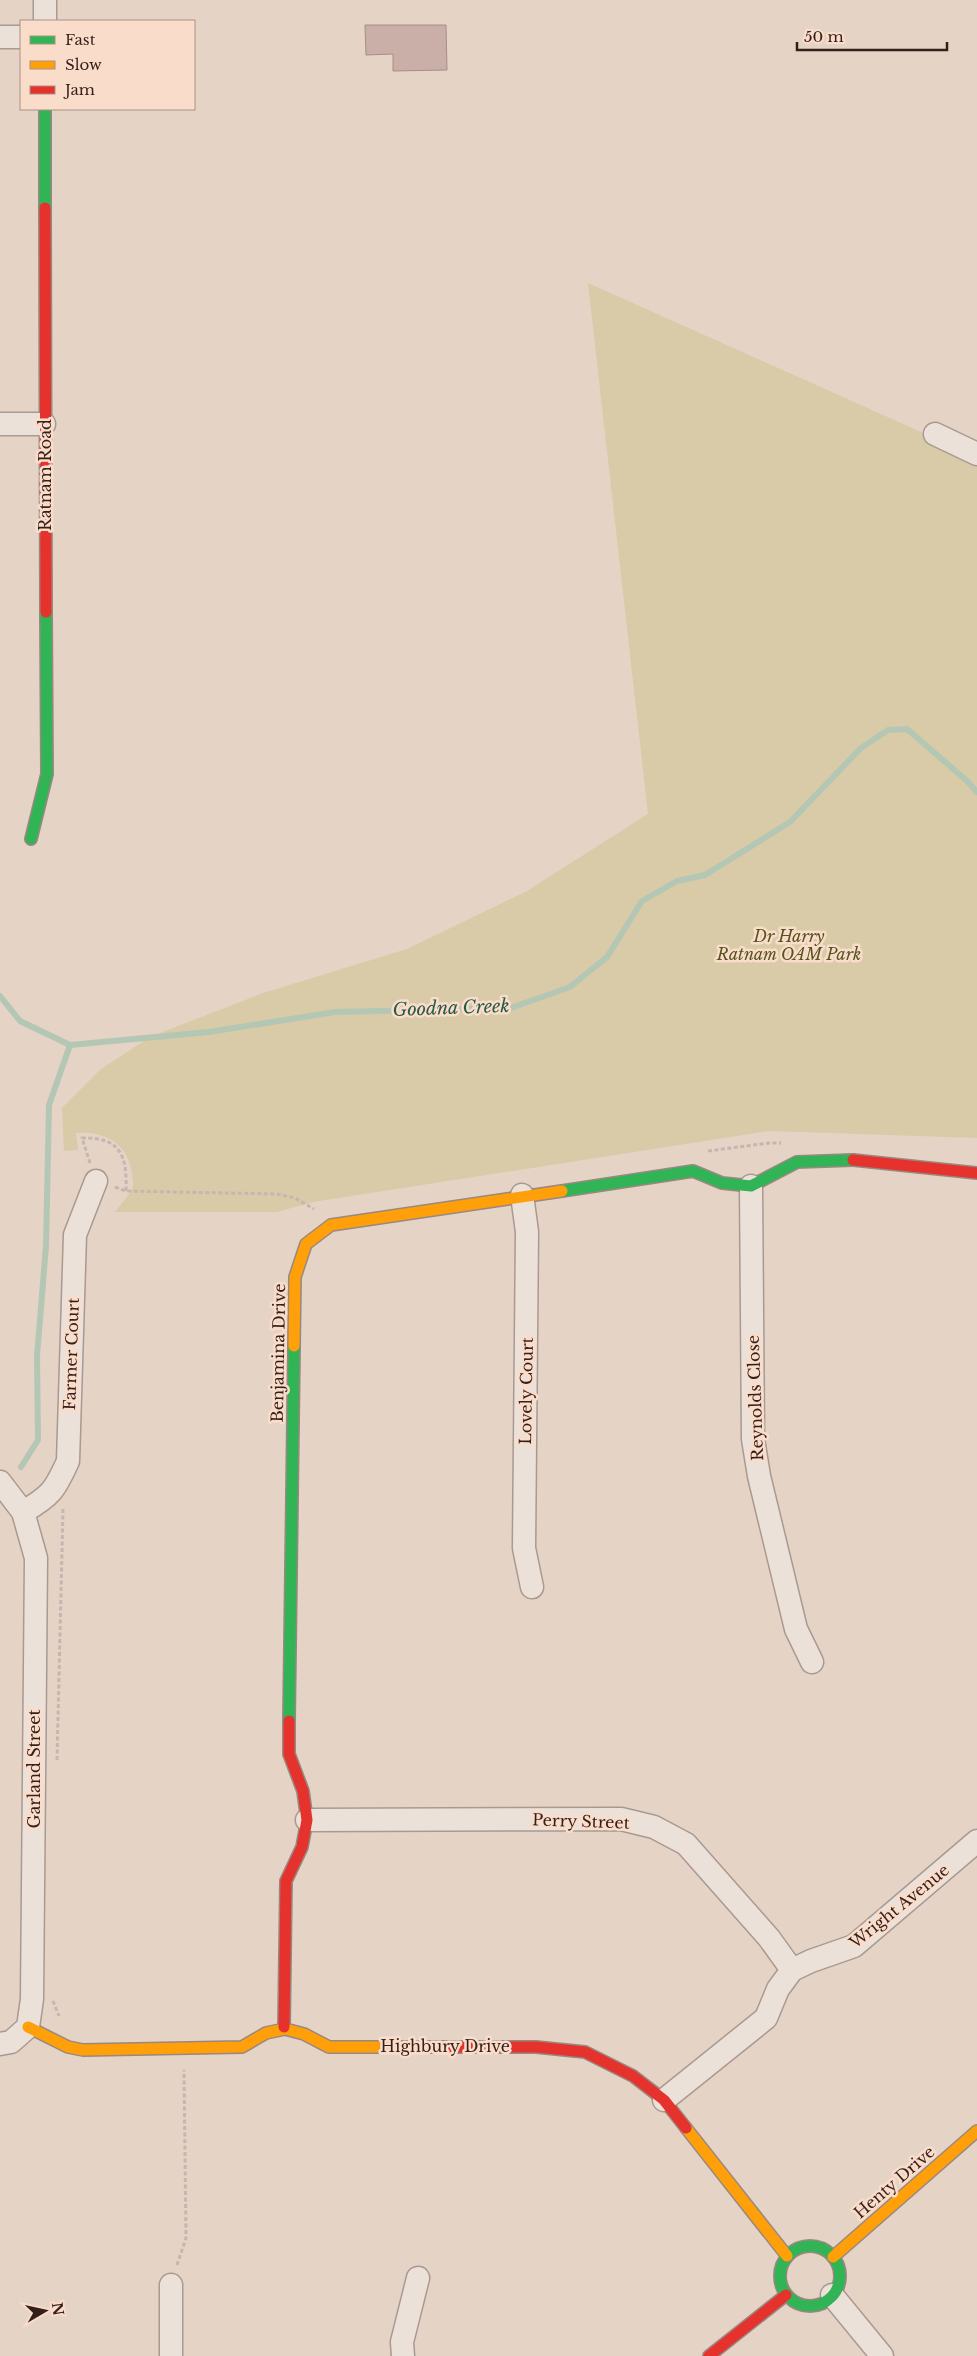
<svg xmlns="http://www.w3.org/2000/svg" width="977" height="2356" font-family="'Libre Baskerville',serif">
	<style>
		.green { fill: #d9cba7 }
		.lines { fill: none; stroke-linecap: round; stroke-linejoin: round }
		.stream { stroke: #b4c7b4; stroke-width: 6 }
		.building { fill: #c9afa7; stroke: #a48e86 }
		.street-casing { stroke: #a99990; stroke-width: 25 }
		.fast-casing { stroke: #998880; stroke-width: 14 }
		.slow-casing { stroke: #998880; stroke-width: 14 }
		.jam-casing { stroke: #998880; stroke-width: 14 }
		.path { stroke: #c4b7b0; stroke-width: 3; stroke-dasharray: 4 2.5; stroke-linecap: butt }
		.street { stroke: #ece1d9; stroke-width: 22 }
		.fast { stroke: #30b455; stroke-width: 11 }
		.slow { stroke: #ff9f0a; stroke-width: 11 }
		.jam { stroke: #e5322d; stroke-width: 11 }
		.labels { text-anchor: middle; stroke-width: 5; stroke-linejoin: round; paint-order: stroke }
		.street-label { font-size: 16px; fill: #371f19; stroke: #f9ddca }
		.park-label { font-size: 16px; font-style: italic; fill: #56531e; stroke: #f9ddca }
		.water-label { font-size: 18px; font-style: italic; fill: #275947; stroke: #f9ddca }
	</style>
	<rect width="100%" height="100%" fill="#e5d3c6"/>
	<!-- green -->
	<path class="green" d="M588,283L977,457V1138L769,1131L313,1202L277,1212H115C120,1205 131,1194 133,1186C134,1183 132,1177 132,1174C128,1143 105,1131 76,1133L78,1150L64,1151L62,1108L101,1069L150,1037L263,993L407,949L527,891L648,814Z"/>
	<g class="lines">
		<!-- stream -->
		<path class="stream" d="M0,996L20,1021L70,1045L209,1032L335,1012L511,1008L570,987L607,957L642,901L677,881L705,875L790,822L861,748L888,730L907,729L966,780L977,792
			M21,1467L38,1440L37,1356L46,1246L49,1105L70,1045"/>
	</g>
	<!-- building -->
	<path class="building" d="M365,25H446L447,70L393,71V54L366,55Z"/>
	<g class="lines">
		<!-- street casing -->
		<g class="street-casing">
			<path id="street" d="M45,0V21
				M0,37H21
				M0,424H44
				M935,434L977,454
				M751,1186L753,1439L759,1476L796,1629L812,1662
				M522,1195L527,1232L524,1548L532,1587
				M0,1482L23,1512L36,1558L32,1999L28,2027L11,2042L0,2044
				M23,1512C51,1496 55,1490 68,1461L75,1235L96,1181
				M307,1820L621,1819L654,1827L686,1844L769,1938L792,1970
				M664,2100L766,2018L778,1989L792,1970L811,1961L854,1946L977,1841
				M171,2285V2356
				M832,2295L882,2356
				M403,2356L402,2342L418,2278"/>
		</g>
		<!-- fast casing -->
		<g class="fast-casing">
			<path id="fast" d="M45,208V109
				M31,839L47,774L46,612
				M562,1191L693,1171L722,1183L751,1186L797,1162L853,1160
				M289,1721L294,1346
				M780 2276a30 30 0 1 1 60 0a30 30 0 1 1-60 0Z"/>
		</g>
		<!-- slow casing -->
		<g class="slow-casing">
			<path id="slow" d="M294,1346L295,1277L306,1244L331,1225L562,1191
				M28,2027L68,2047L83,2050L242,2047L266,2033L285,2029L304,2034L329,2047H451
				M686,2128L787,2256
				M833,2257L977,2131"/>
		</g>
		<!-- jam casing -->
		<g class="jam-casing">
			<path id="jam" d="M45,208L46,612
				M853,1160L977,1173
				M284,2027L286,1881L302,1847L307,1820L303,1791L289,1754V1721
				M451,2047H536L585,2052L633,2076L664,2100L686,2128
				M709,2356L786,2295"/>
		</g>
		<!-- path -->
		<path class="path" d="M708,1151L769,1143H781
			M90,1163L82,1138C122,1137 127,1157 126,1191
			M115,1187L126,1191L277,1194L295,1198L314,1209
			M57,1760L63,1509
			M53,2001L59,2016
			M177,2265L186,2238L184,2070"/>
		<!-- street -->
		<use href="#street" class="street"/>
		<!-- fast -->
		<use href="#fast" class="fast"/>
		<!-- slow -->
		<use href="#slow" class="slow"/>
		<!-- jam -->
		<use href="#jam" class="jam"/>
	</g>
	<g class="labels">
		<!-- street labels -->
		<g class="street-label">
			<text transform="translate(45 475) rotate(-90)" y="6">Ratnam Road</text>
			<text transform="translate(278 1353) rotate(-89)" y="6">Benjamina Drive</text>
			<text transform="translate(71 1354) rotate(-88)" y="6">Farmer Court</text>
			<text transform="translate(526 1391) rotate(-89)" y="6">Lovely Court</text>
			<text transform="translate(755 1398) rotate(-92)" y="6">Reynolds Close</text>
			<text transform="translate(34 1769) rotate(-90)" y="6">Garland Street</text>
			<text transform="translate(581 1821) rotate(2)" y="6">Perry Street</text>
			<text transform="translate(899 1906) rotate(-39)" y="6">Wright Avenue</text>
			<text x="445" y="2052">Highbury Drive</text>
			<text transform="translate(894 2182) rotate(-41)" y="6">Henty Drive</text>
		</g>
		<!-- park labels -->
		<g class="park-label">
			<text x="789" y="942">Dr Harry<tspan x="789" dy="18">Ratnam OAM Park</tspan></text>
		</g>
		<!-- water labels -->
		<g class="water-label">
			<text transform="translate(451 1008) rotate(-2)" y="6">Goodna Creek</text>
		</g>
	</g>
	<!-- legend -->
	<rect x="20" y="20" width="175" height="90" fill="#f9ddca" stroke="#ab9183"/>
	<rect x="30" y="36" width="25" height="8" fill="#30b455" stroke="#ab9183"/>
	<text x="65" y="45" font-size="15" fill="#371f19">Fast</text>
	<rect x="30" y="61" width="25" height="8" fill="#ff9f0a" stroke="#ab9183"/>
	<text x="65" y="70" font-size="15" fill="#371f19">Slow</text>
	<rect x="30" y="86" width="25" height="8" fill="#e5322d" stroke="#ab9183"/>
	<text x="65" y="95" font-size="15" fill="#371f19">Jam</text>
	<!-- north arrow -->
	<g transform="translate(45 2311) rotate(81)" stroke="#f9ddca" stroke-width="4" paint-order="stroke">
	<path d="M0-4L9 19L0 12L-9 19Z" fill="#371f19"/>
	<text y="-8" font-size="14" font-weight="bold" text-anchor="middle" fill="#371f19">N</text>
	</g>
	<!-- scale -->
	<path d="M797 42v8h150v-8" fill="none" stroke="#371f19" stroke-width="2.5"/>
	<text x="804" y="42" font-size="15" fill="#371f19" stroke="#f9ddca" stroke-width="4" paint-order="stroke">50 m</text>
</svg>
